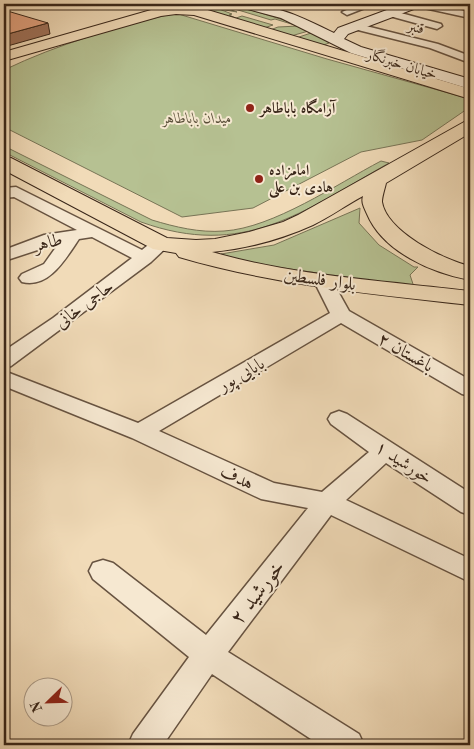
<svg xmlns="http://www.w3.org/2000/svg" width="474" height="749" font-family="'Old Standard TT',Amiri,serif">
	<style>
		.green { fill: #b6c192; stroke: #787456 }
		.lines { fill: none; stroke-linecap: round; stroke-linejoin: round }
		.minor-casing { stroke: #675341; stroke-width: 3 }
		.secondary-casing { stroke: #392619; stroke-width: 2 }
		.primary-casing { stroke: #392619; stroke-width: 2 }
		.minor { fill: #f6e8d1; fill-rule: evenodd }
		.secondary { fill: #f6e8d1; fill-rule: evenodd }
		.primary { fill: #f1dbb8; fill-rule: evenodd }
		.shaded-wall { fill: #a0725a; stroke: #392619 }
		.building { fill: #e4a380; stroke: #392619 }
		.poi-dot { fill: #8f2418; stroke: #f6e8d1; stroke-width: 2 }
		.labels { text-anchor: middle; stroke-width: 4; stroke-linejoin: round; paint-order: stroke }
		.far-street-label { font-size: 15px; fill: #392619; stroke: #f6e8d1 }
		.far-poi-label { font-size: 15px; font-weight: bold; fill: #392619; stroke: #f6e8d1; text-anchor: start }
		.far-park-label { font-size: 15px; font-style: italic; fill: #584d37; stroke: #f6e8d1 }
		.street-label { font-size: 18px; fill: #392619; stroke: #f6e8d1 }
		.near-street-label { font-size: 21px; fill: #392619; stroke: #f6e8d1 }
	</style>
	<rect width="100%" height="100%" fill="#f1dbb8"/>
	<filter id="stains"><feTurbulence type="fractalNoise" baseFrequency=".004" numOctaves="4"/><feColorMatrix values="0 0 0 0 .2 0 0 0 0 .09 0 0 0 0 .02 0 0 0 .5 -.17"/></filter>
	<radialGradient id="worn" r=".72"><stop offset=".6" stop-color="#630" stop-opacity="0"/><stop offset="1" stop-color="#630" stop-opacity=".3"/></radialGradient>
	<!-- green -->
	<path class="green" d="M215,4H231L310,28L329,43L321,46L296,38L314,32L312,30L291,36L270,30L278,27L298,26L275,19L271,20L225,6L223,7L237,12L219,9L232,14L229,15L236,18L242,16L273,25L264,28L197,7Z
		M175,13L327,59L470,99V107L422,140L361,152L253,208L182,217L4,127V70C58,44 117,27 175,13Z
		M4,146L152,220C175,227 200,233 224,231C273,228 337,184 381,161L389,163C302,212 244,259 141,222L4,152Z
		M360,208L359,223L379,245L414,267H418L410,275L414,287L249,263L221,254L274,245Z"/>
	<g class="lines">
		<!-- minor casing -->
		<g class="minor-casing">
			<path id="minor" d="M361,4H375L347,15L342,12Z
				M414,4H432L470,12V18L415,6Z
				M390,10L441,24L442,26L437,29L386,15L385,13L386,11Z
				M354,23L438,44L470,56V63L430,48L350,28L349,26Z
				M16,187L142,250C151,243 156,238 167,240L170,244L151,262L11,366L4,368V351L53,318L132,258L92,237L79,239C66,258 49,289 22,282L19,278L22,274L44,264L59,243L4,261V250L44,235L77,230L14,197L4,198V188Z
				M323,275L330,277L349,311L470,380V396L462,394L341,323L159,431L274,483L322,492L369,452L331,424L328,419L331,414L339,411L347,414L470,493V515L461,512L386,463L346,500L470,559V582L331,515L228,652L359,734L364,745H320L212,674L163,745H128L133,734L189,657L93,579L89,571L93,563L103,560L113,563L206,635L308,508L261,499L132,438L4,386V371L138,423L330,313L314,281L316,277Z"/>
		</g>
		<!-- secondary casing -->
		<g class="secondary-casing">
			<path id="secondary" d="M177,4H199L198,7L167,14L160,10L162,7Z
				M239,4C276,4 301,17 334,33L338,28L403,4H420L419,7L348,34L344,39L361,47L470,79V89L351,53L281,18L240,7Z"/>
		</g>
		<!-- primary casing -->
		<g class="primary-casing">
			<path id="primary" d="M176,6L201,8L470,89V99L194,15L176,14L161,16L4,61V52L151,10Z
				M470,121V133L386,183C385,188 382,196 382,202C387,232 444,260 470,266V280C432,273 383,252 367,214C364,207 361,203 363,196C346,205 330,217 313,225C282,239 246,249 212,252C295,276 385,281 470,291V305C372,294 274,285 179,257L176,253L153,249L4,170V156L11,158L167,238L196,240L215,239L249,232L283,222L298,215L464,122Z"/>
		</g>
		<!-- minor -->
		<use href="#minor" class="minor"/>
		<!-- secondary -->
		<use href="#secondary" class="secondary"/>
		<!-- primary -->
		<use href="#primary" class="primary"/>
	</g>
	<!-- shaded-wall -->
	<path class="shaded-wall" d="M48,23L50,34L4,47V35Z"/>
	<!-- building -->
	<path class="building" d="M4,10L48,23L4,35Z"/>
	<!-- markers -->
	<g class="poi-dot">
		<circle cx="250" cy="108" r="5"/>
		<circle cx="259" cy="179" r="5"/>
	</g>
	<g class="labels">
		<!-- far-street labels -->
		<g class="far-street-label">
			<text transform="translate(416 27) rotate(13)" y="5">قنبر</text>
			<text transform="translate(402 64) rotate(17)" y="5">خیابان خبرنگار</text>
		</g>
		<!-- far-poi labels -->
		<g class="far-poi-label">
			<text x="260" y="113">آرامگاه باباطاهر</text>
			<text x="269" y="175">امامزاده<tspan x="269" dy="17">هادی بن علی</tspan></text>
		</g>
		<!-- far-park labels -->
		<g class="far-park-label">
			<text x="197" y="123">میدان باباطاهر</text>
		</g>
		<!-- street labels -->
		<g class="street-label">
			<text transform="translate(48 242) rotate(-14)" y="6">طاهر</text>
			<text transform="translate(320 279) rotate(8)" y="6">بلوار فلسطین</text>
			<text transform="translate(84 304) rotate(-37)" y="6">حاجی خانی</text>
			<text transform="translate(406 352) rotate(30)" y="6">باغستان ۲</text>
			<text transform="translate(241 374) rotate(-30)" y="6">بابایی پور</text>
			<text transform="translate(404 462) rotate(33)" y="6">خورشید ۱</text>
			<text transform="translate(237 477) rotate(25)" y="6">هدف</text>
		</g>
		<!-- near-street labels -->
		<g class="near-street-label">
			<text transform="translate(257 592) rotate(-52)" y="7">خورشید ۲</text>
		</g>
	</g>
	<!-- margin -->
	<rect width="474" height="749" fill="none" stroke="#f1dbb8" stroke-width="20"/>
	<rect x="5" y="5" width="464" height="739" fill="none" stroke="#392619" stroke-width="2.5"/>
	<rect x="10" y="10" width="454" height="729" fill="none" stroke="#392619"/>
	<!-- north arrow -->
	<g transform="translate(48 702) rotate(247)"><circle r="24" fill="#f6e8d1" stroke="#aa9a87"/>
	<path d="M0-4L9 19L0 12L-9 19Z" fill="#8f2418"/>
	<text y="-8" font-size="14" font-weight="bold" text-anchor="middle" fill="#392619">N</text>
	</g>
	<rect width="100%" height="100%" filter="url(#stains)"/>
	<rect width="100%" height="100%" fill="url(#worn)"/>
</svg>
